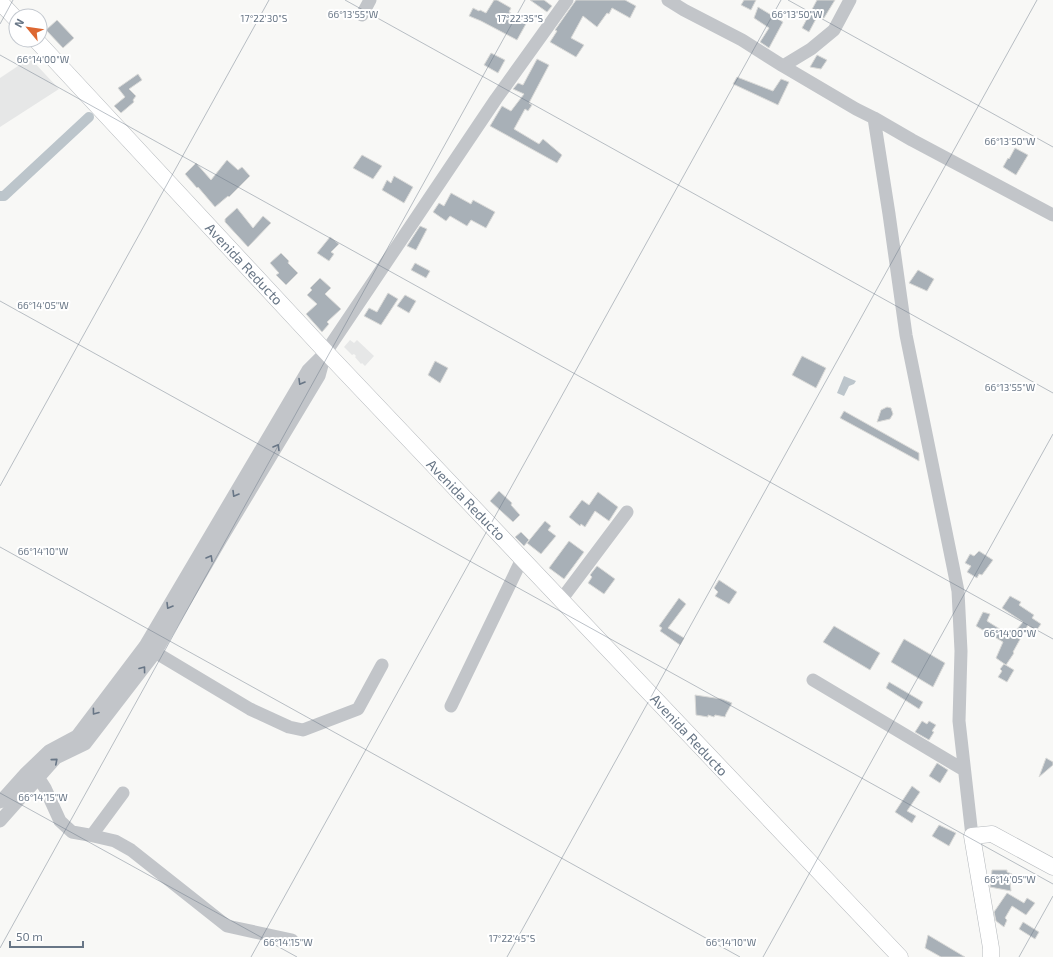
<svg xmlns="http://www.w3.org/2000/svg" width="1053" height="957" font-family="'Exo 2',sans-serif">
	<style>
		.built { fill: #e6e7e7 }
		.water { fill: #bcc5cb }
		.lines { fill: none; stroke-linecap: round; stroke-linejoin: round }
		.canal { stroke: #bcc5cb; stroke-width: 10 }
		.building { fill: #a8b0b7; stroke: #dadad8 }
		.major-casing { stroke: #b5b9bd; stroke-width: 17 }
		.minor { stroke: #c2c5c9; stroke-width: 13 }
		.major { stroke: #fff; stroke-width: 16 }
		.oneway { stroke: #687686 }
		.ticks { fill: none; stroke: #687686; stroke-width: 1; stroke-opacity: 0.45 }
		.labels { text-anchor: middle; stroke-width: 4; stroke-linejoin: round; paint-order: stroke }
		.street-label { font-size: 14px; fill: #687686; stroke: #fff }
		.ticks-label { font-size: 10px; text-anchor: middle; fill: #687686; stroke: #fff; stroke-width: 4; stroke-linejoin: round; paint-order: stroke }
	</style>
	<rect width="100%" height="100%" fill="#f8f8f6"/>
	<!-- built -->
	<path class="built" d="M30,58L59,89L0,127V78Z
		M350,340L354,343L357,340L374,356L365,366L362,363L361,364L355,357L356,356L354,354L352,355L344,347Z"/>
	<!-- water -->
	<path class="water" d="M844,376L856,381L854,384L849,386L844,396L837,393Z"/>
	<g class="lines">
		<!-- canal -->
		<path class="canal" d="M0,196H4L89,117"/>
	</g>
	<!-- building -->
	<path class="building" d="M494,0H497L511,8L509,12L527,22L517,40L481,21L469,16L473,8L479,11L480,10L486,13Z
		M530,0H544L552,6L547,12Z
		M576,0H625L636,6L630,18L612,8L609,14L607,13L597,27L583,16L571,38L584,45L576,57L550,42L557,31L555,30Z
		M744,0H756L751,10L741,5Z
		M817,0H835L824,18L817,17L809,32L802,28Z
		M758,7L783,22L769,48L760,42L769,28L754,18Z
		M57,20L74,38L63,48L46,30Z
		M491,53L505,60L498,73L484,65Z
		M817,55L827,60L821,69L810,67Z
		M537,59L549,65L529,103L532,105L528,111L525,109L514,129L539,144L543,139L562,155L557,163L490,126L502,106L511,111L524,94L513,89L518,83L523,85Z
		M138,74L142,80L129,89L136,96L133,100L134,102L121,113L114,106L125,97L118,88Z
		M737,77L773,91L781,79L789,82L778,105L733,84Z
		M1015,148L1028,155L1016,175L1003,167L1008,158L1009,159Z
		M362,155L382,166L373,179L353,168Z
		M227,160L238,170L242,167L250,176L229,197L228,196L215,207L198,187L197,188L185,174L196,163L211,180Z
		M394,176L413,187L404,203L382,190L387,180L391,183Z
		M451,193L471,204L473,200L495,212L486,228L471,220L467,226L450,216L446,221L433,212L439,203L444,206Z
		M237,208L253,228L263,216L271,223L248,247L225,222V219Z
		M420,226L427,229L416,250L407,246Z
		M330,237L339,244L331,252L334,254L329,261L317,253Z
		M281,253L289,261L288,263L298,273L286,285L276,275L279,273L270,263Z
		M415,263L430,271L426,278L411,270Z
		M918,270L934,279L927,291L909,283Z
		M320,278L331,288L325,294L341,309L327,322L329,324L322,332L306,314L317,304L307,295L312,290L310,288Z
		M388,293L398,299L381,325L364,316L369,308L377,312Z
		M405,295L416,301L409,313L397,306Z
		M802,356L826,368L816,388L792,375Z
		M435,361L448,368L440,383L428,375Z
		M887,407L891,408L893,414L890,419L877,422L881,410Z
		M844,411L919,453V461L840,418Z
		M499,491L512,503L511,505L520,515L513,522L490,501Z
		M598,492L618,507L609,521L595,511L585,527L581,524L580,526L569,517L582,500L589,505Z
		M545,521L551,526L548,530L556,536L541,554L527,543Z
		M521,532L529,540L524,546L515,537Z
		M569,541L584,552L564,579L549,568Z
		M979,551L993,560L982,575L979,574L977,578L967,572L971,566L965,563L970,554L974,556Z
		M597,566L615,579L604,594L588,583L592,577L590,575Z
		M719,580L737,592L729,604L715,596L718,592L714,588Z
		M1010,596L1021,602L1019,605L1034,615L1032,618L1041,624L1036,631L1028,625L1013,652L1014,653L1006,665L996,658L1003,642L976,626L983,612L990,614L987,621L1011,636L1023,622L1002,608Z
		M679,598L686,604L668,628L684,638L680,645L660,631L662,628L659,626Z
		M834,626L880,653L870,670L823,642Z
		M904,639L945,663L933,687L891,662Z
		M1004,664L1014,670L1007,682L998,677L1002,671L1000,669Z
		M889,682L923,702L919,709L886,688Z
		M695,695L722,699L732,703L726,714L725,717L715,715L714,717L708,715V717L696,715Z
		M922,721L927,724L929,721L936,725L932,731L934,732L929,740L915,732Z
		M1046,758L1053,762V765L1039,777Z
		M937,763L948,770L940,783L929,776Z
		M912,786L920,792L907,811L916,816L912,823L895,812Z
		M939,825L956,833L949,846L932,836Z
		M992,870H1007V872L1012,874L1011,880L1010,882L1011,891L990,887Z
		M1007,893L1024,903L1027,898L1035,903L1026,915L1012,906L1005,918L1007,920L1004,927L996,921L994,912Z
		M1023,922L1039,932L1035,939L1019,929Z
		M928,935L965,957H941L925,948Z"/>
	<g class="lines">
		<!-- major casing -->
		<g class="major-casing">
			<path id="major" d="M0,2L16,19
				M36,40L326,352L900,957
				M991,957V948L972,836L992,834L1053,867"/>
		</g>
		<!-- minor -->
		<path class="minor" d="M668,0L684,10L742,40L783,66L856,109L874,118L889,214L906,335L958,591L961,651L959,721L972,836
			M362,15L370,0
			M783,66L811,49L834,30L850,0
			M874,118L912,140L1053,215
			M561,600L627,512
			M148,648L250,709L289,727L303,730L358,709L382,665
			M813,680L964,770
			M451,706L522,559
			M33,772L38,777L45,788L60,821L72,832L89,835L115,841L131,850L227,926L292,940
			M0,802L25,774L49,751L77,736L145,646L308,370L326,352L496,99L567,0
			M0,821L56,758L85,744L155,653L221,539L319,376L325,354
			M92,835L123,793"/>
		<!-- major -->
		<use href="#major" class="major"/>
	</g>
	<!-- one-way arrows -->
	<defs><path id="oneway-chevron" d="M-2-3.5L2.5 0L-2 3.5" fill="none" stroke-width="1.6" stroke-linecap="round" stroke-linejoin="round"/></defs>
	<g class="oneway">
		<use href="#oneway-chevron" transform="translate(301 382) rotate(121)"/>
		<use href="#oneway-chevron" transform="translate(277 447) rotate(-59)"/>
		<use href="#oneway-chevron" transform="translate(235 494) rotate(121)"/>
		<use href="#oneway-chevron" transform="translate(210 558) rotate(-60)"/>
		<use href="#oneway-chevron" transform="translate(169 606) rotate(121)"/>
		<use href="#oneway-chevron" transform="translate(143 669) rotate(-53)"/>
		<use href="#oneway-chevron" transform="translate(95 712) rotate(127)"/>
		<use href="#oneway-chevron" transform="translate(55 761) rotate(-41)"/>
	</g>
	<!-- ticks -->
	<path class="ticks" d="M345,0L1053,393M788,0L1053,147M0,24L13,0M0,55L1053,639M0,301L1053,884M0,486L269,0M0,547L740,957M0,793L297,957M0,948L525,0M251,957L781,0M507,957L1037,0M763,957L1053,434M1019,957L1053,896"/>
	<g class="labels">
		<!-- street labels -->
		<g class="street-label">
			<text transform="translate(244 264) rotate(47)" y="5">Avenida Reducto</text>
			<text transform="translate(466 500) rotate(46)" y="5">Avenida Reducto</text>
			<text transform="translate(689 735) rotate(47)" y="5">Avenida Reducto</text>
		</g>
	</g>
	<g class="ticks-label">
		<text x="353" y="18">66°13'55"W</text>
		<text x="797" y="18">66°13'50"W</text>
		<text x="264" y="22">17°22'30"S</text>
		<text x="520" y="22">17°22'35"S</text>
		<text x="43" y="63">66°14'00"W</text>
		<text x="1010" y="145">66°13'50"W</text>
		<text x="43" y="309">66°14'05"W</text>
		<text x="1010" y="391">66°13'55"W</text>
		<text x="43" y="555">66°14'10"W</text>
		<text x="1010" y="637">66°14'00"W</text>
		<text x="43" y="801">66°14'15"W</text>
		<text x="1010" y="883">66°14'05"W</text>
		<text x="512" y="942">17°22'45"S</text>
		<text x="288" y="946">66°14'15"W</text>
		<text x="731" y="946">66°14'10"W</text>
	</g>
	<!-- north arrow -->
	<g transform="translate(28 28) rotate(299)"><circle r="19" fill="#ffffff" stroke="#c3c8cf"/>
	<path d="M0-3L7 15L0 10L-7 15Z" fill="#dd6731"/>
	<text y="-6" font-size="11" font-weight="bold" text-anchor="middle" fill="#687686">N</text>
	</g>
	<!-- scale -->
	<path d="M10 941v6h73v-6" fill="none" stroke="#687686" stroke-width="2"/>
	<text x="16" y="941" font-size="12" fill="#687686" stroke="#ffffff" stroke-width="3" paint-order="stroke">50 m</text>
</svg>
